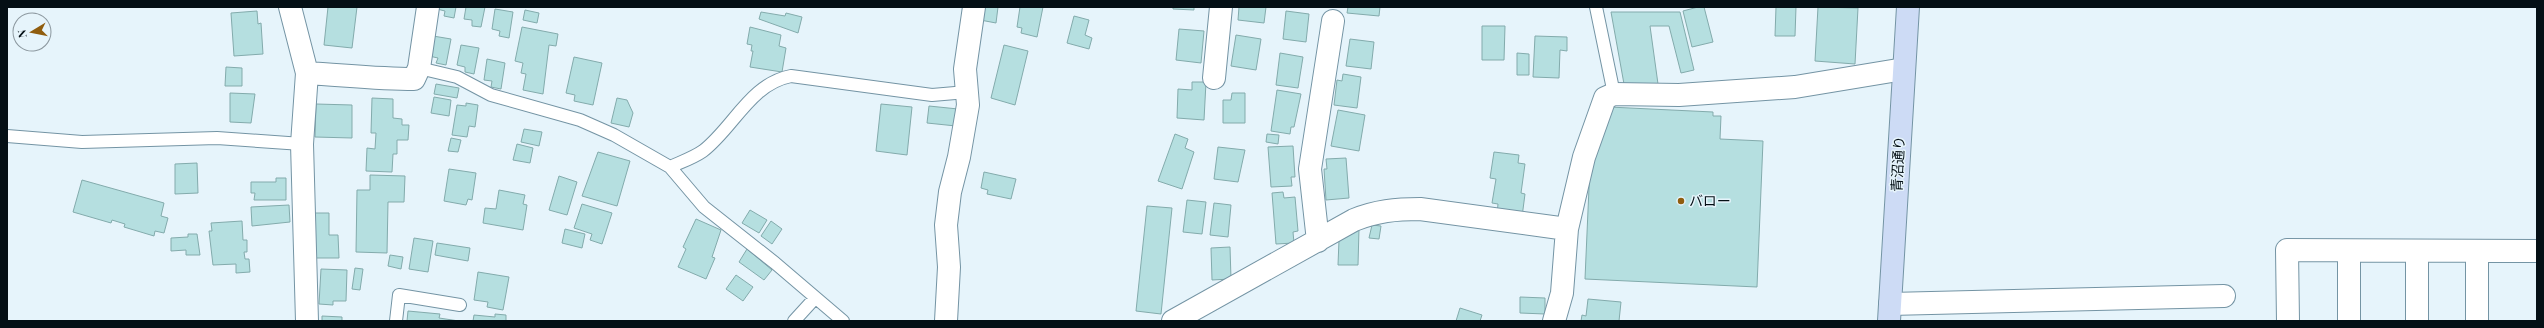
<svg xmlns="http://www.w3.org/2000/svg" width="2544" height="328" font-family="'Playfair Display','Noto Sans JP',serif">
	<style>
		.building { fill: #b5dfe0; stroke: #83abac }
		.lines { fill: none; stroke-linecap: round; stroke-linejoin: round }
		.lane-casing { stroke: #7494a4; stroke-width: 14 }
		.street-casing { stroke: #7494a4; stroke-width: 24 }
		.secondary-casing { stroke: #7494a4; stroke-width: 24 }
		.lane { stroke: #fff; stroke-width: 12 }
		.street { stroke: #fff; stroke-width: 22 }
		.secondary { stroke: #cddbf5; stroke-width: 22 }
		.poi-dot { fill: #905d0e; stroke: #e6f4fb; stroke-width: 1.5 }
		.labels { text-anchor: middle; stroke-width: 3; stroke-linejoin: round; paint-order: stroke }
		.street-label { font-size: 14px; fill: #040f15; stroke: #e6f4fb }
		.poi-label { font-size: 14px; fill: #040f15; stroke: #e6f4fb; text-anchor: start }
	</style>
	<rect width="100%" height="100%" fill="#e6f4fb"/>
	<!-- building -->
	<path class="building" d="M328,7H357L352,48L324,45Z
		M437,7H456L454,18L444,16L445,11L437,9Z
		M466,7H485L481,27L472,26V20L464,19Z
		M977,7H998L996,23L975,19Z
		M1020,7H1043L1037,37L1021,33L1022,28L1017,27Z
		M1173,7H1194V10L1173,9Z
		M1239,7H1266L1264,23L1238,20Z
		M1348,7H1380L1379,16L1347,13Z
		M1698,7H1704L1713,42L1692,47L1683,11Z
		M1776,7H1796L1795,36H1775Z
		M1818,7L1858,8L1855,64L1815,61Z
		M495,9L513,12L509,38L499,36L500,31L492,29Z
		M525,10L539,13L537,23L523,20Z
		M257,11L258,24L261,23L263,54L234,56L231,13Z
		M1286,11L1309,14L1306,42L1283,39Z
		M761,12L785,16L786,13L802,17L798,33L759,19Z
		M1611,12H1680L1694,70L1681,73L1669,26H1650L1658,84H1624Z
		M1074,16L1089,20L1085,35L1092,38L1089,49L1067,43Z
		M1482,26H1505L1504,60H1482Z
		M522,27L558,34L556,46L549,45L543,94L523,90L526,74L521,73L523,63L515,61Z
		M750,27L781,35L779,46L786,48L782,72L750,67L753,51H751L752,45L747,44Z
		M1179,29L1204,31L1201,63L1176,60Z
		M1236,35L1261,39L1256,70L1231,66Z
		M433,36L451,39L446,65L436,63L438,58L429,56Z
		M1535,36L1567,37V51L1560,50L1559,78L1533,77Z
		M1350,39L1374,42L1371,69L1346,66Z
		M461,45L479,48L474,74L465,72V67L457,65Z
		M1004,45L1028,51L1015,105L991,98Z
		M1280,53L1303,57L1298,88L1276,85Z
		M1517,53L1529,54V75H1517Z
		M574,57L602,63L593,105L574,101L575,95L566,93Z
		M487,59L505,63L501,89L491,87L492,81L484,80Z
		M226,67L242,68V86H225Z
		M1343,74L1361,77L1357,108L1334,105L1337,80L1342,81Z
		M1192,82H1206L1204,120L1177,118L1178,89L1192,90Z
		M436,84L459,88L457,98L434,94Z
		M1277,90L1301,94L1294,127H1291L1290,134L1271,131Z
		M230,93L255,94L251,123L230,122Z
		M1232,93H1245V123H1223V100H1231Z
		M434,97L451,100L449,116L431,113Z
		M372,98L393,99V118L402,119V125H409L408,140H397V154H393L392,172L366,171L367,148L375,149L376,133H371Z
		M617,98L627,100L633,113L629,127L611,123Z
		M466,103L478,105L475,127L469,126L467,137L452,135L457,105L466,106Z
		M316,104L352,105V138L315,137Z
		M881,104L912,107L907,155L876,151Z
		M929,106L958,109L956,126L927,123Z
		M1609,107L1713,112V116H1721L1720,139L1763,141L1757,287L1585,279L1590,165Z
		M1338,110L1365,115L1359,151L1331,146Z
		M524,129L542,132L539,146L521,142Z
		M1175,134L1188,139L1185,148L1194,152L1182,189L1158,181Z
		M1267,134L1279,135L1278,144L1266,142Z
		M451,138L461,140L458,152L448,151Z
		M517,144L533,148L530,163L513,160Z
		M1293,146L1295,177H1291L1292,186L1271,187L1268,147Z
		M1218,147L1245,150L1238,182L1214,179Z
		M598,152L630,161L617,206L582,196Z
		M1494,152L1519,155L1518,163L1525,164L1521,193L1525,194L1522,217L1497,214L1498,204L1492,203L1496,179L1490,178Z
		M1346,158L1349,198L1326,200L1324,169H1327L1326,159Z
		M197,163L198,193L175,194V164Z
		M449,169L476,173L472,200L468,199L466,205L444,201Z
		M984,172L1016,179L1011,199L987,194L988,190L981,188Z
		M370,175L405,176L404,202H388L387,253L356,252L357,190H370Z
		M559,176L577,182L567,215L549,210Z
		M276,178H286V200H254L255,193H251V182H276Z
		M82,180L164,203L161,216L168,218L164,233L155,231L154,236L124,227L125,224L112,220L111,223L73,212Z
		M499,190L525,195L523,204L527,205L523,230L483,223L485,208L496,209Z
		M1283,192L1284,198L1295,197L1298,231L1293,232L1294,243L1276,244L1272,193Z
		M1187,200L1206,202L1202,234L1183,232Z
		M1214,203L1231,205L1228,237L1210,235Z
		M582,204L612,213L602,244L590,240L592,234L574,228Z
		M289,205L290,222L252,226L251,207Z
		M1147,206L1172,208L1161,314L1136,311Z
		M750,210L767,220L759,233L742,223Z
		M314,213H329V235H338L339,258H314Z
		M696,219L721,230L712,257L715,258L706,279L678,267L686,249L683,247Z
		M242,221L243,240H247V252H244L245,259H249L250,272L236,273V264L213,265L209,231H212L211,223Z
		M771,221L782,229L772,244L761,236Z
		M1372,225L1381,226L1379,239L1369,238Z
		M565,229L585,234L582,248L562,243Z
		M1359,229L1358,265H1338L1339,240Z
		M188,234H197L200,255H186V250L171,251V238L188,237Z
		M414,238L433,241L428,272L409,269Z
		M437,243L470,248L468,261L435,255Z
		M1230,247L1231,279L1212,280L1211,248Z
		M747,249L772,270L764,280L739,262Z
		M390,255L403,257L401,269L388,266Z
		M355,268L363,269L360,290L352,289Z
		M321,269L347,270L346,301H333V305L319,304Z
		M478,272L509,277L503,310L487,307L488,302L474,300Z
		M736,275L753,287L743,301L726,289Z
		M1520,297L1545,298V314L1520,313Z
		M1588,299L1621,302L1619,321H1581L1582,315L1586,316Z
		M1460,308L1482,315L1480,321H1456Z
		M408,311L440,314L439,318L459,321H407Z
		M495,314L506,315V321H473L474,315L495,317Z
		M322,316L342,317V321H322Z"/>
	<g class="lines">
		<!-- lane casing -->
		<g class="lane-casing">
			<path id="lane" d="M1596,7L1614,94
				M419,68L457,77L491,95L580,120L614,135L670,167L704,207L775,263L843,321
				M7,136L82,142L217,138L302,144
				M670,167C681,162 693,158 703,151C734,127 750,84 791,76L932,95L967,92
				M396,321L399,295L460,305
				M794,321L815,298"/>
		</g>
		<!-- street casing -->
		<g class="street-casing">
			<path id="street" d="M290,7L307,73L302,144L307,321
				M307,73C343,75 378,79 414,79L419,68L428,7
				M1214,78L1221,7
				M1318,241L1310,169L1333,21
				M2349,251V321
				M1890,304L2224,296
				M946,321L949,267L946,225L950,192L959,157L968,105L965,69L974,7
				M1173,321L1354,220C1376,211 1396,209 1420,209L1567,229
				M1554,321L1562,293L1567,229L1584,157L1605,98L1614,94L1679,95L1795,87L1904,69
				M2288,321L2287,250L2537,251
				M2417,321V251
				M2477,321V251"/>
		</g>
		<!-- secondary casing -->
		<g class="secondary-casing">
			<path id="secondary" d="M1889,321L1908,7"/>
		</g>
		<!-- lane -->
		<use href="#lane" class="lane"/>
		<!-- street -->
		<use href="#street" class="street"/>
		<!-- secondary -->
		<use href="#secondary" class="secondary"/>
	</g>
	<!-- markers -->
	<circle class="poi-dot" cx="1681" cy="201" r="4"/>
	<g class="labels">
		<!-- street labels -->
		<g class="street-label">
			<text transform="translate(1898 164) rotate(-87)" y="5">青沼通り</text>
		</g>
		<!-- poi labels -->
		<g class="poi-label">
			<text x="1689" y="206">バロー</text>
		</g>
	</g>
	<!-- border -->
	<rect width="2544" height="328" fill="none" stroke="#040f15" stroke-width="16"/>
	<!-- north arrow -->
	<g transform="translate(32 32) rotate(260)"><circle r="19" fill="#e6f4fb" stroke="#8c989f"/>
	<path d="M0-3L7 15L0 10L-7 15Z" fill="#905d0e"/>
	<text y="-6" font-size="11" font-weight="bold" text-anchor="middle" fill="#040f15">N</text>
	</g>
</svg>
